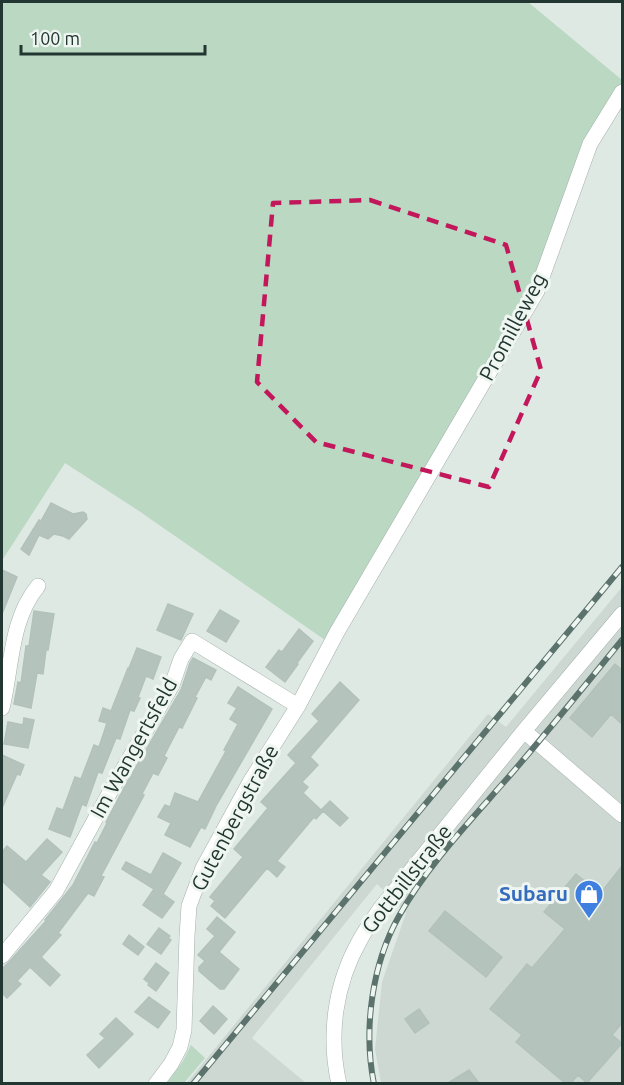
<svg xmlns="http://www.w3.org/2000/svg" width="624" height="1085" font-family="Ubuntu,sans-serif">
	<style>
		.built { fill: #cdd8d3 }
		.green { fill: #bad8c2 }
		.building { fill: #b5c3bd; stroke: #b2c1bb; stroke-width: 1.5 }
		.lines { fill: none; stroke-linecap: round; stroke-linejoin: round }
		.minor-casing { stroke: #a3b0ab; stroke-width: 16 }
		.minor { stroke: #fff; stroke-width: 15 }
		.rail-casing { stroke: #5c736d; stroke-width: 6 }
		.rail { stroke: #eff6f2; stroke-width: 4; stroke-dasharray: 11; stroke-linecap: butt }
		.marked { fill: none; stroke: #c2185b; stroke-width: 4.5; stroke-dasharray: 12 8; stroke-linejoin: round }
		.labels { text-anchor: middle; stroke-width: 6; stroke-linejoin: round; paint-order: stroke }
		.street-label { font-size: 21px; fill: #223731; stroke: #eff6f2 }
		.shop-label { font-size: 21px; font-weight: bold; fill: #366cbe; stroke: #eff6f2; text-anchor: end }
	</style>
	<rect width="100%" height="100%" fill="#dfe9e4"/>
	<!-- built -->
	<path class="built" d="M622,587V1083H381L375,1049L382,982L406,913L377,884L252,1038L306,1083L186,1084L488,714L506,727Z"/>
	<!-- green -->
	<path class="green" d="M2,2H528L622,80V84L586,140L531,296L325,640L139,511L65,463L3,559H2Z
		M191,1045L205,1058L184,1083H167L183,1061Z"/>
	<!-- building -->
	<path class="building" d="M51,503L73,514L83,512L86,514L87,519L69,539L63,536L54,534L48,539L39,535L29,555L21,549L39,520L41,521Z
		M2,570L17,577L2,614Z
		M168,604L193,614L181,640L157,630Z
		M220,610L239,621L226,642L207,631Z
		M34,611L54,614L48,650H46L43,674L37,673L31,708L14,704L18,682L21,683L26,646H29Z
		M299,629L313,641L297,663L298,664L285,682L266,667L279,650L282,652Z
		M137,648L161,657L153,679L146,676L138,697L140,698L134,711L130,710L120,739L116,738L102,773L98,772L86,806L82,804L70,837L49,829L57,808L63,810L75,777L81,779L94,745L99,747L107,723L99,721L103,708L111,711L128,668H129Z
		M193,658L216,670L211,680L206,677L195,697L197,698L182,728L179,727L164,756L167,758L158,775L153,773L142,794L144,795L101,876L104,877L94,896L88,893L58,933L61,935L41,957L60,975L50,986L30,967L17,981L21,984L7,998L2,993V969L9,962L46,921L45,920L73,885L95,842L97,843L107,823L106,822L126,784L181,690L190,663Z
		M615,664L622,670V724L611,714L592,737L570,718Z
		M340,682L359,700L310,757L318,765L302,782L308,787L303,793L321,810L330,801L348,818L340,826L323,811L316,819L314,817L277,861L285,867L277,877L267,868L225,918L211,906L215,901L210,897L243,857L234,849L268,808L261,802L296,763L288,755L319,721L312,714Z
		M238,687L272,709L217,804L205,829L201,827L190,847L165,835L171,823L158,817L165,805L170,807L175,793L198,802L226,751L224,750L238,724L230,719L237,708L228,703Z
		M24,718L34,720L28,748L4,744L8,722L23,725Z
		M2,755L24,765L20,775L17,774L2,808Z
		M47,839L62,852L41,875L50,882L30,907L2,881V852L7,846L26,862Z
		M163,853L181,863L163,894L174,902L162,918L143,905L154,889L122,869L126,862L151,875Z
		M622,866V1023L612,1035L622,1043L587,1083L578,1075L571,1083H565L516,1042L522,1035L490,1009L527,964L532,968L565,929L544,912L576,874L600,894Z
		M445,911L502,957L486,977L429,931Z
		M217,917L235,932L219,952L239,969L224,989H220L199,971V967L205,961L198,955L215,936L207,929Z
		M159,928L170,936L168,938L171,940L161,954L147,944Z
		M129,935L144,947L138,955L123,944Z
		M156,963L169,973L156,991L148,985L149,983L144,979Z
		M149,997L170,1012L158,1028L135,1012Z
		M213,1006L227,1019L214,1034L200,1021Z
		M419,1009L429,1023L415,1033L405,1019Z
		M116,1018L133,1034L99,1068L87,1055L105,1038L100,1034Z
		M469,1070L479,1083H448Z"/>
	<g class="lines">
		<!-- minor casing -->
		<g class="minor-casing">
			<path id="minor" d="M2,708C12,667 10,620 38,586
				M524,731L622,815
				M2,956L56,891L110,792L172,685L181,659L192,641L298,706
				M156,1084L171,1064L180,1047L184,1030L187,936L189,906L203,868L250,782L298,706L337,632L537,291L590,144L622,92
				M339,1084C328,1035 335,984 360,940C366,929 373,919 380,909L524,731L622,614"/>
		</g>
		<!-- minor -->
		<use href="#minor" class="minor"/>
		<!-- rail casing -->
		<g class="rail-casing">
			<path id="rail" d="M193,1084L622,567
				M374,1084C363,1029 372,964 399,916C428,864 474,817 512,773C550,729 586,684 622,640"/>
		</g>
		<!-- rail -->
		<use href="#rail" class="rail"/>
	</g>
	<!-- marked area -->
	<path class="marked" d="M370,200L506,245L541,370L489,487L316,442L257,382L273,203Z"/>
	<!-- icons -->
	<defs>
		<g id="shop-pin" transform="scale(1.5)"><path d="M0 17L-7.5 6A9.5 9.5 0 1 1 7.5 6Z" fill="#3f7fe0" stroke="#eff6f2"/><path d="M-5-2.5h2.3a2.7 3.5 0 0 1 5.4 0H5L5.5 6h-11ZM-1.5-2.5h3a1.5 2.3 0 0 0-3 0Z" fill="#fff"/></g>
	</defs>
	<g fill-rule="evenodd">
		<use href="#shop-pin" x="589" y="894"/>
	</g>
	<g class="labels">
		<!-- street labels -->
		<g class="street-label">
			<text transform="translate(513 327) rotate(-62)" y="7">Promilleweg</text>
			<text transform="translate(134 748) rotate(-61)" y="7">Im Wangertsfeld</text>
			<text transform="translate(235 818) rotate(-62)" y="7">Gutenbergstraße</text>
			<text transform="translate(407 879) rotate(-52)" y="7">Gottbillstraße</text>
		</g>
		<!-- shop labels -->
		<g class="shop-label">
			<text x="568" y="901">Subaru</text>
		</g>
	</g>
	<!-- border -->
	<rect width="624" height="1085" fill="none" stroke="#223731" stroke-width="6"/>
	<!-- scale -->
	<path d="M21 45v9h184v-9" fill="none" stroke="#223731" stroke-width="3"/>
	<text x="30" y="45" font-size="18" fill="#223731" stroke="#eff6f2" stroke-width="4.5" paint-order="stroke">100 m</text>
</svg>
